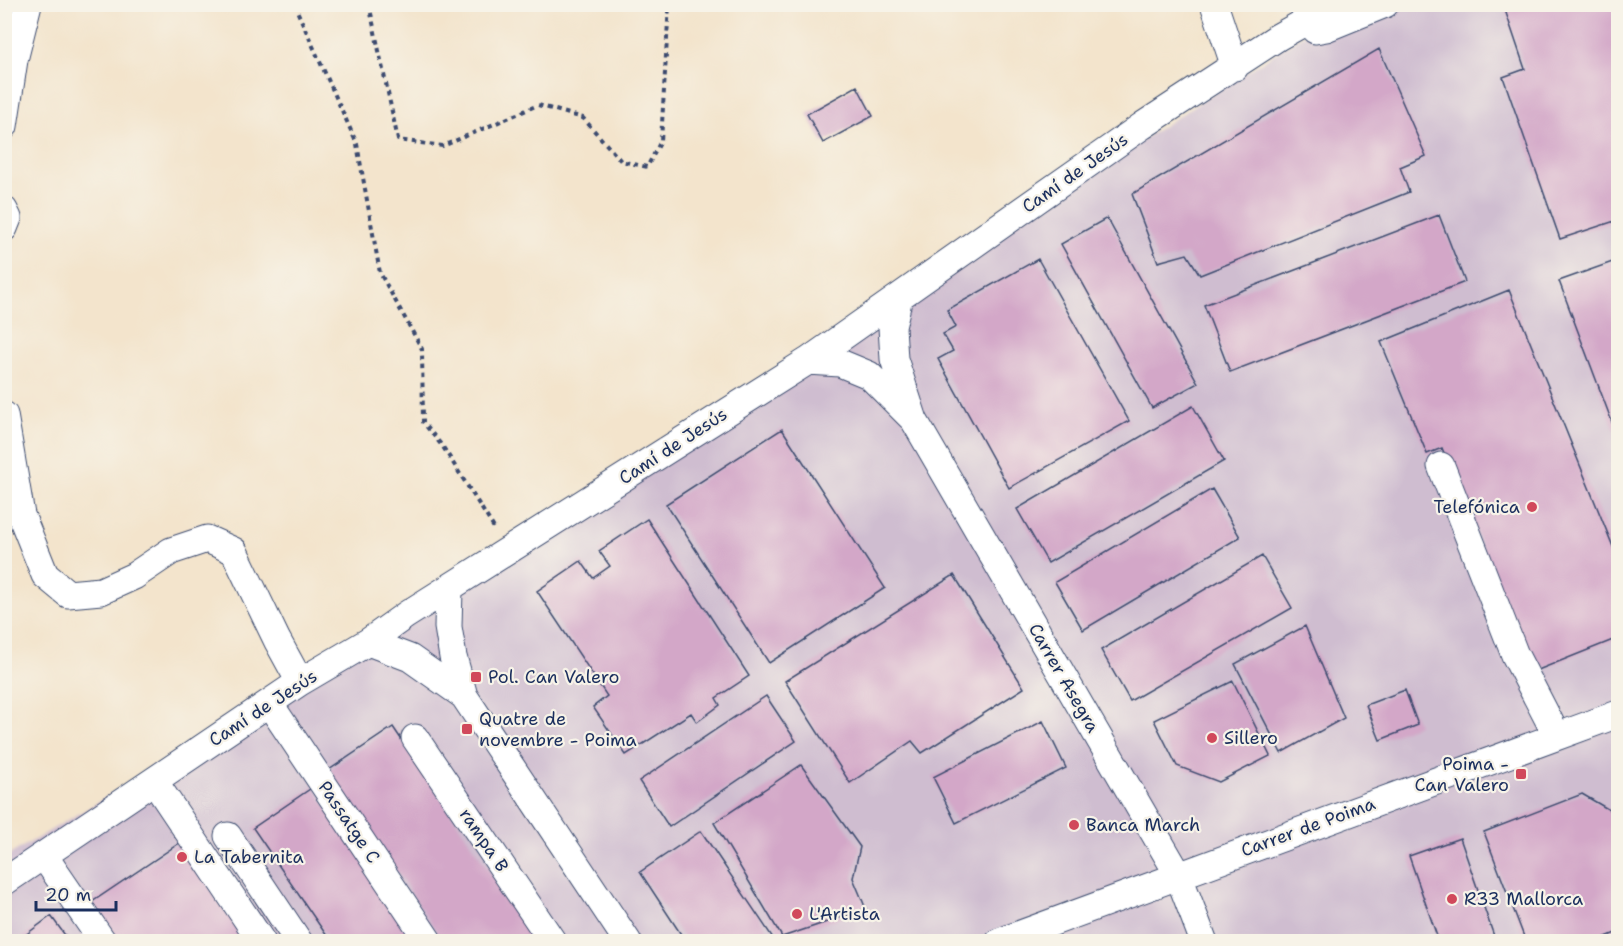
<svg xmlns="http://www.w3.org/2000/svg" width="1623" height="946" font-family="'Shantell Sans',sans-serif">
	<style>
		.industrial { fill: #cfbdd0 }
		.building { fill: #d3a7c8 }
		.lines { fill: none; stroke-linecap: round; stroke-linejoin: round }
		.minor-casing { stroke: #3b4a6e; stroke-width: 29 }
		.path { stroke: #3b4a6e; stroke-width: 4; stroke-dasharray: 4.5 4.5; stroke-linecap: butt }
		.minor { stroke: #fff; stroke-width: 27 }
		.poi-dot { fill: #d1495b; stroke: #f7f3e8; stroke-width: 2 }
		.labels { text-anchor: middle; stroke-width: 4.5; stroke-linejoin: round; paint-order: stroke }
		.street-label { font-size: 18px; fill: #1b2f5e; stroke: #f7f3e8 }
		.poi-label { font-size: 18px; fill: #1b2f5e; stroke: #f7f3e8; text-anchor: start }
	</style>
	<rect width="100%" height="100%" fill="#f7f3e8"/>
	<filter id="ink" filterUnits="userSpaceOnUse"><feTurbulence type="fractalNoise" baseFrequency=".0167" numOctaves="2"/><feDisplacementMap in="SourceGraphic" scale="12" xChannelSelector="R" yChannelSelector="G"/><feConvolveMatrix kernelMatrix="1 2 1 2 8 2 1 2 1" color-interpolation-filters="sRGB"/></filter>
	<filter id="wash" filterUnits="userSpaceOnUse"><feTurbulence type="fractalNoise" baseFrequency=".008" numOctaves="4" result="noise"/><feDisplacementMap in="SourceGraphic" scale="24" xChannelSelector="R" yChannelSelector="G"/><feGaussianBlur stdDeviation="1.35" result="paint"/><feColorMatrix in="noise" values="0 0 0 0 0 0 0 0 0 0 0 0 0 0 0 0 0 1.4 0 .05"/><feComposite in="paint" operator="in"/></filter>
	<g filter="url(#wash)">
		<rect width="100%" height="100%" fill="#f3e4cc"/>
		<!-- industrial -->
		<path class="industrial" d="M1350,5H1618V941H5L4,858L368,642Z"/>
		<g id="blocks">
			<!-- building -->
			<path class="building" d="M1503,4H1618V220L1560,239L1503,77L1525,69Z
				M1379,49L1426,156L1400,167L1409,192L1200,275L1187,254L1158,262L1132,194Z
				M857,86L873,116L823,143L807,114Z
				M1439,215L1465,282L1230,372L1204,305Z
				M1107,218L1198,383L1152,408L1061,244Z
				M1038,259L1129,421L1009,488L938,359L953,351L943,334L956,327L947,310Z
				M1618,260V438L1559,281Z
				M1509,290L1618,559V638L1533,672L1442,448L1427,454L1381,342Z
				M1193,406L1224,461L1048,563L1017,509Z
				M782,429L885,588L769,663L666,504Z
				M1212,489L1240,537L1083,630L1055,582Z
				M647,519L749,676L716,698L720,705L697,722L691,713L626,755L593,707L607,696L537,591L581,561L593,578L610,566L599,551Z
				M1262,556L1292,608L1130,701L1101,650Z
				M954,575L1024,688L922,753L912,741L850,783L785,681Z
				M1305,626L1344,718L1281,753L1235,664Z
				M1233,681L1270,756L1219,782L1177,766L1154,720Z
				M1405,690L1418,725L1380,740L1366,705Z
				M766,696L796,741L669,827L639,781Z
				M1043,721L1066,768L956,823L933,777Z
				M393,727L537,942H444L329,770Z
				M801,765L860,847L853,878L866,909L782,937L714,823Z
				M313,787L419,942H331L253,828Z
				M1582,794L1618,815V932L1594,942H1526L1484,832Z
				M701,831L773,938L771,942H686L640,872Z
				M1460,838L1496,942H1439L1409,856Z
				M184,840L252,942H118L92,902Z
				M51,916L70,942H16Z"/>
		</g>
	</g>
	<g filter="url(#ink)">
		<use href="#blocks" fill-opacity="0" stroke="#3b4a6e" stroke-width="1.5"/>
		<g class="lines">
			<!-- minor casing -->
			<g class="minor-casing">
				<path id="minor" d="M1214,4L1235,67
					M1315,30L1326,28L1385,4
					M4,126L14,60L28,4
					M4,210L8,218L4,228
					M899,297L892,327L894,359L914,420L1178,874L1204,942
					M808,361L840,363L869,375L911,417
					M4,415L21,515L45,575L68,594L101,591L134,576L171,551L207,539L234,551L277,640L300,682
					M1441,466L1515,655L1557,736
					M449,589L448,627L453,657L464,696L628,942
					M368,642L410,658L464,696
					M269,703L429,942
					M415,738L553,942
					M154,781L262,942
					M228,836L299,942
					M44,856L103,942
					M4,882L300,682L368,642L406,615L808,361L1142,126L1278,37L1337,4
					M999,942L1618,714"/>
			</g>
			<!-- path -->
			<path class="path" d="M294,4L357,144L380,273L422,349L423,422L443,447L494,528
				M369,4L398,140L443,146L538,105L583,118L621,161L647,167L661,141L669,4"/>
			<!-- minor -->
			<use href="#minor" class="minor"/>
		</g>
	</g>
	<!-- markers -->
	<g class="poi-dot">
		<circle cx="1532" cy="507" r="6"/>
		<rect x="470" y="671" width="12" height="12" rx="3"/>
		<rect x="461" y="723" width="12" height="12" rx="3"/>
		<circle cx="1212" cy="738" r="6"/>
		<rect x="1515" y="768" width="12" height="12" rx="3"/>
		<circle cx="1074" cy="825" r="6"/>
		<circle cx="182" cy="857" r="6"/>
		<circle cx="1452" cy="899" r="6"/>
		<circle cx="797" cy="914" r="6"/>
	</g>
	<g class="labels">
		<!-- street labels -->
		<g class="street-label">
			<text transform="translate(1075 173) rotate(-35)" y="6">Camí de Jesús</text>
			<text transform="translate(673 446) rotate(-33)" y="6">Camí de Jesús</text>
			<text transform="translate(1064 678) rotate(60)" y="6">Carrer Asegra</text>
			<text transform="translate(263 708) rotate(-33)" y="6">Camí de Jesús</text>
			<text transform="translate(349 822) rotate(56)" y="6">Passatge C</text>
			<text transform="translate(1308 827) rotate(-20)" y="6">Carrer de Poima</text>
			<text transform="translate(484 840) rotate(56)" y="6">rampa B</text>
		</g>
		<!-- poi labels -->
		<g class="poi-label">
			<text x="1520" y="513" text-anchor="end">Telefónica</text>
			<text x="488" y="683">Pol. Can Valero</text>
			<text x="479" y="725">Quatre de<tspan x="479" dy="21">novembre - Poima</tspan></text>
			<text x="1224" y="744">Sillero</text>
			<text x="1509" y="770" text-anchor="end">Poima -<tspan x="1509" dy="21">Can Valero</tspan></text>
			<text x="1086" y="831">Banca March</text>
			<text x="194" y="863">La Tabernita</text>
			<text x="1464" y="905">R33 Mallorca</text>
			<text x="809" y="920">L'Artista</text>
		</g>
	</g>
	<!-- margin -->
	<rect width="1623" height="946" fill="none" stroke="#f7f3e8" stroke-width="24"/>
	<!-- scale -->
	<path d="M36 901v9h80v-9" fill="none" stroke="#1b2f5e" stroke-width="3"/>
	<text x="45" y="901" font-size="18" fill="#1b2f5e" stroke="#f7f3e8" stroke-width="4.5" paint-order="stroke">20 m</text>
</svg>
